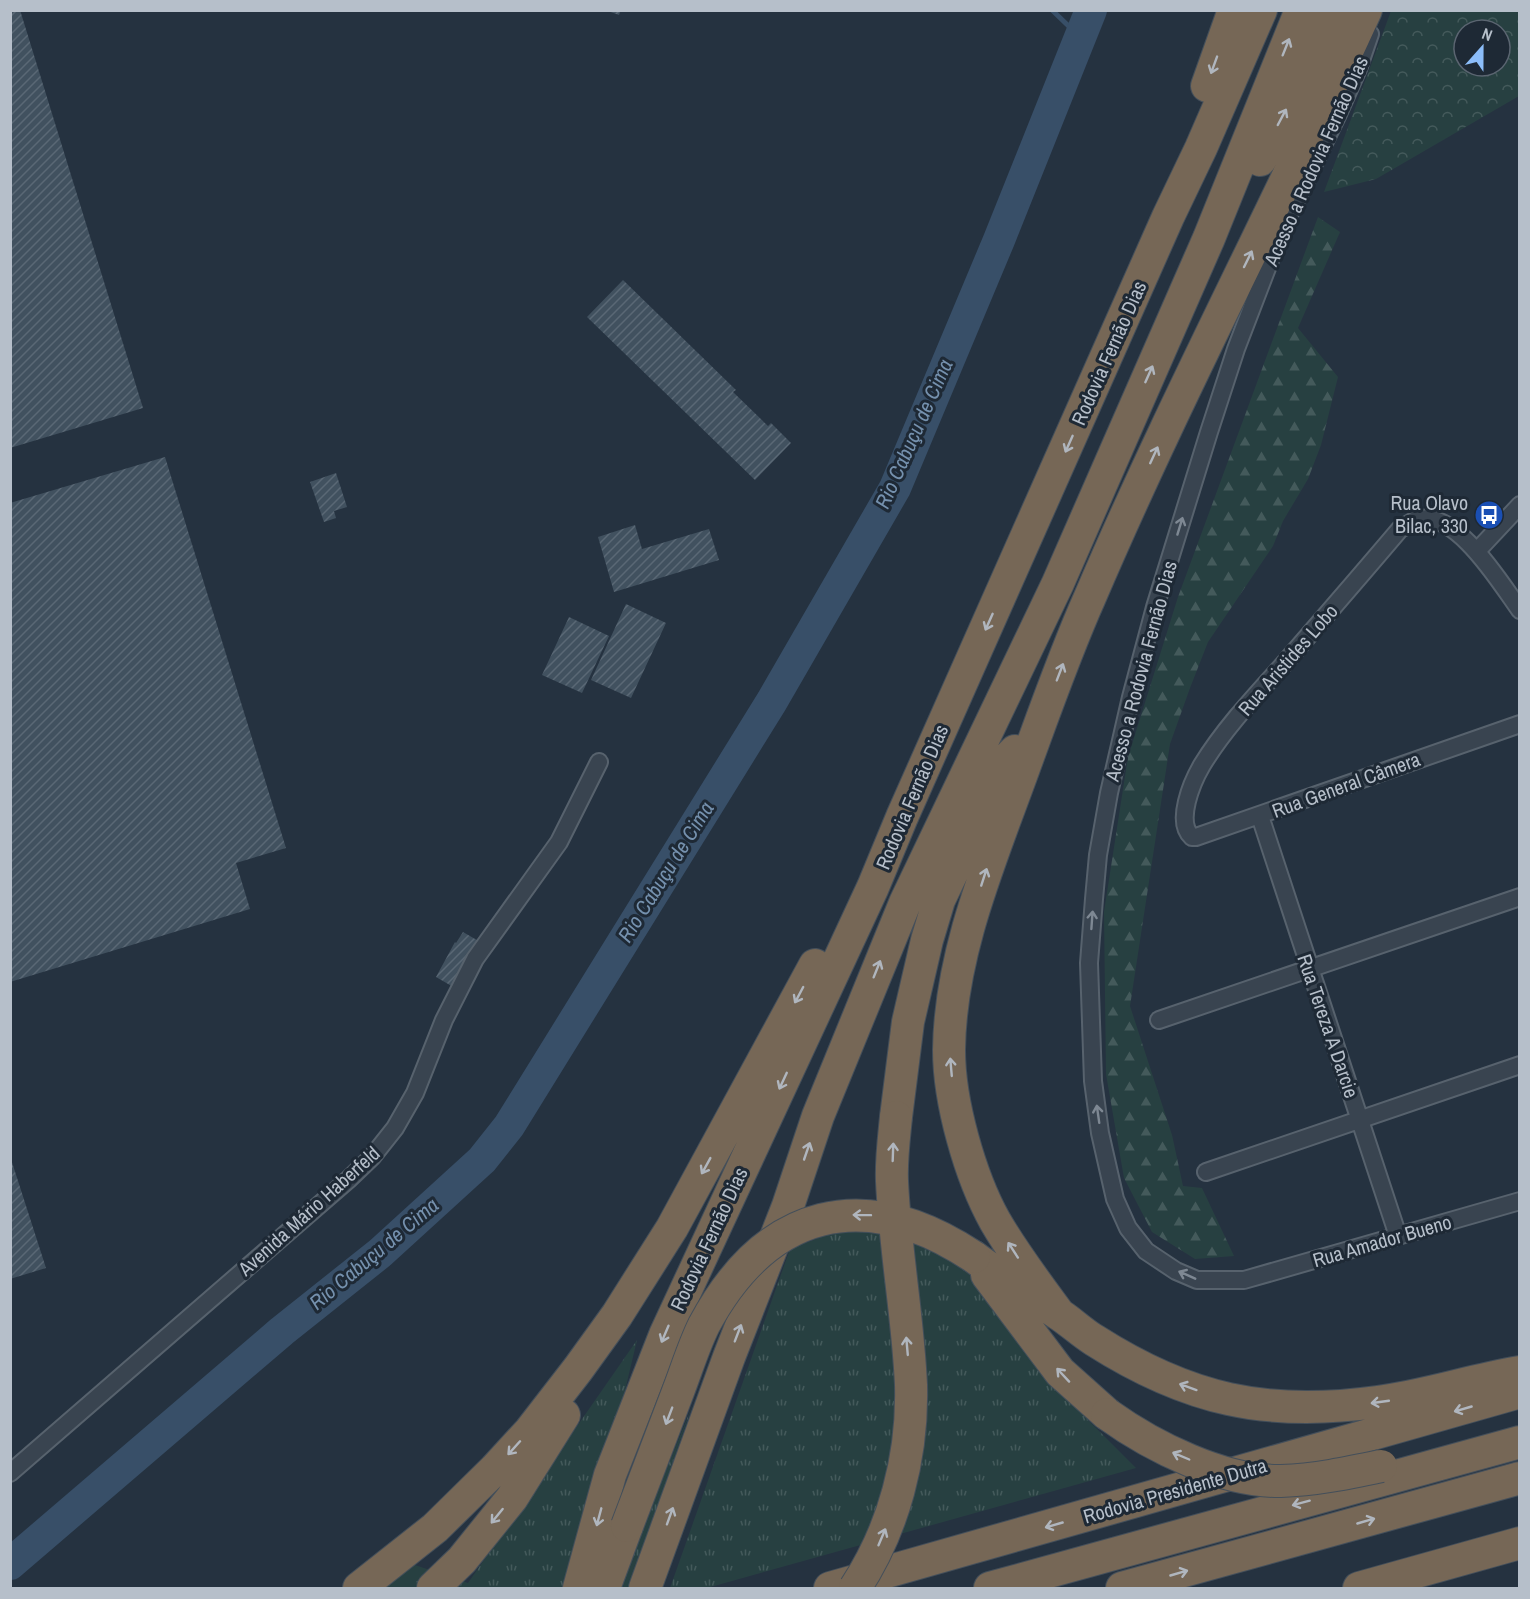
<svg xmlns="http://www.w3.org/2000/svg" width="1530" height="1599" font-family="'Archivo Narrow',sans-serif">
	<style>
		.grass { fill: url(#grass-tufts) }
		.forest { fill: url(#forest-firs) }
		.park { fill: url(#park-crowns); fill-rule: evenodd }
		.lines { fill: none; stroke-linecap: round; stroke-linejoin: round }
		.stream { stroke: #384f68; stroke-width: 5 }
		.river { stroke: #384f68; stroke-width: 32 }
		.building { fill: url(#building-hatch) }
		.street-casing { stroke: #57626d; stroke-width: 20 }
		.highway-casing { stroke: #444f5a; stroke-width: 34 }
		.street { stroke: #394450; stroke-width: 16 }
		.highway { stroke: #766756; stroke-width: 32 }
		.highway-bridge-casing { stroke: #444f5a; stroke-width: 34; stroke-linecap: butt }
		.highway-bridge { stroke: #766756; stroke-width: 32 }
		.oneway { stroke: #b0b6be }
		.oneway2 { stroke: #7e8893 }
		.labels { text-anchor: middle; stroke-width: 6; stroke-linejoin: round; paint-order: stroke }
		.street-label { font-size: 20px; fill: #b6bfca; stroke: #1e2935 }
		.poi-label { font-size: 20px; fill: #b6bfca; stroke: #1e2935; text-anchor: end }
		.water-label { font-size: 21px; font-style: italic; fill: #7591ae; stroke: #1e2935 }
	</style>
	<defs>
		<pattern id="grass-tufts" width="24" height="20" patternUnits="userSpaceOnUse" patternTransform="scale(1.5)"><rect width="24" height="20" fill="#274041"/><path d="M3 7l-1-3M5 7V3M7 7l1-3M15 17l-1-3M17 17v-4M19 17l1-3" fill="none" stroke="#445a5b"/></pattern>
		<pattern id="forest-firs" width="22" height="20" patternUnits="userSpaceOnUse" patternTransform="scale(1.5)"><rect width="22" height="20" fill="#274041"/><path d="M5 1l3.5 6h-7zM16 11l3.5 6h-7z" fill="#445a5b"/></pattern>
		<pattern id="park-crowns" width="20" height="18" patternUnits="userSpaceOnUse" patternTransform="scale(1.5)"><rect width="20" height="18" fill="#274041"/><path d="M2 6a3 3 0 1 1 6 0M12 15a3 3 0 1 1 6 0" fill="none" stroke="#445a5b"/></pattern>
		<pattern id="building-hatch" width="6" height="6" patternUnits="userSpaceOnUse" patternTransform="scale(1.5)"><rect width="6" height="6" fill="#41515f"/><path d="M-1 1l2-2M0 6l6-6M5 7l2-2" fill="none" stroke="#5a6875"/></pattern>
	</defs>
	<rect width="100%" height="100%" fill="#253240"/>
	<!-- grass -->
	<path class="grass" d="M850,1226L929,1243L974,1276L1052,1384L1136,1468L707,1588H670L790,1249Z
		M637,1340L622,1403L566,1588H384L415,1565L468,1583Z
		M693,1404L629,1588H618Z"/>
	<!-- forest -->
	<path class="forest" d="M1318,217L1340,232L1298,328L1338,377L1321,445L1308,479L1283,521L1273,546L1208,642L1190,688L1170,744L1130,1006L1172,1135L1183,1186L1202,1188L1234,1256L1195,1259L1152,1232L1124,1178L1106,1074L1104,912L1128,757L1178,597Z"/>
	<!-- park -->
	<path class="park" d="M1391,11H1519V96L1376,179L1324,192ZM1464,30H1500V66H1464Z"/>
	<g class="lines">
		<!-- stream -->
		<path class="stream" d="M1052,10L1081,38"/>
		<!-- river -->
		<path class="river" d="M10,1564L282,1331L380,1253L482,1160L509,1126L772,701L895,488L999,240L1091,10"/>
	</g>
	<!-- building -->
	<path class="building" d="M10,10H20L143,408L10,448Z
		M605,10H621L619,15Z
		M623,280L736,390L733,392L768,426L771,423L791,443L755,480L587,317Z
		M165,457L286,848L236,863L250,909L10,982V503Z
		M336,473L347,507L334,511L336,518L324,522L310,482Z
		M635,525L642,549L709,529L719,560L614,592L598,537Z
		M626,604L666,623L631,698L591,680Z
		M569,617L609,636L582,693L542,675Z
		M463,932L482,943L455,988L436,977L455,942L456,943Z
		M10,1156L46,1268L10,1279Z"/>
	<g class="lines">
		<!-- street casing -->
		<g class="street-casing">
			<path id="street" d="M1370,34L1358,69L1338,114L1282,229L1236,349L1209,432L1155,607L1131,697L1109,793L1098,855L1094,899L1089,963L1093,1081L1100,1133L1115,1199L1128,1228L1146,1251L1176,1271L1197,1280H1244L1520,1201
				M1477,551L1520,505
				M1520,610C1501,584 1455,507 1416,520C1411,522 1405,527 1400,529C1361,575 1322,620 1283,665C1255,696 1224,729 1202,765C1192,782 1175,822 1192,837H1196L1520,724
				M1260,816L1398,1236
				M1159,1020L1520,897
				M1206,1172L1520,1065
				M10,1473L348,1180L372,1157L395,1128L415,1093L444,1020L475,959L559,842L599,762"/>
		</g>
		<!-- highway casing -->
		<g class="highway-casing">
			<path id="highway" d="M1207,86L1234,10
				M1260,160L1299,85L1332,10
				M896,1117L908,1022L927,940L939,900L1006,760L1015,751
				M974,1257C1001,1277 1029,1294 1057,1313C1070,1321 1081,1332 1094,1340C1188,1400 1266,1417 1377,1402C1425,1396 1471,1380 1520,1372
				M987,1275L1060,1372L1107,1414
				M1059,1314C1037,1284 1014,1254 995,1221C970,1176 949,1102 949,1050C950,955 989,864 1021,776C1043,716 1064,655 1090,597C1175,398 1277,207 1366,10
				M359,1588L435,1528L495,1469L530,1431L578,1369L617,1315L672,1228L815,965
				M433,1588L462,1560L512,1498L564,1415
				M579,1588L610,1475L665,1335L873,887L902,817L1168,217L1201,148L1261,10
				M604,1588L627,1526
				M645,1588L729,1357L788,1206L818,1116L905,903L1058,583L1209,238L1301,10
				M830,1588L1520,1392
				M990,1588L1520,1442
				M1122,1588L1520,1478
				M1359,1588L1520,1543"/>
		</g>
		<!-- street -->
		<use href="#street" class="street"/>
		<!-- highway -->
		<use href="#highway" class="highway"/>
		<!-- highway-bridge casing -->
		<g class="highway-bridge-casing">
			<path id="highway-bridge" d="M1107,1414C1153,1447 1223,1482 1281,1481C1315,1480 1348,1473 1381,1466
				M627,1526C644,1480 662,1435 679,1389C687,1368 694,1345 704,1325C767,1208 864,1184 974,1257
				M855,1588C894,1529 913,1456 911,1385C908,1317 895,1249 892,1181C891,1160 894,1138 896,1117"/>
		</g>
		<!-- highway-bridge -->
		<use href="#highway-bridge" class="highway-bridge"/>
	</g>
	<!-- one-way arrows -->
	<defs><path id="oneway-shaft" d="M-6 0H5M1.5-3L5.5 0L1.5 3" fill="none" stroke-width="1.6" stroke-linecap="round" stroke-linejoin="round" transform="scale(1.5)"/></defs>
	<g class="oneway">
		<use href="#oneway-shaft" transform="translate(1286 47) rotate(-68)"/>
		<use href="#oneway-shaft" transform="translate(1214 65) rotate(110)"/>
		<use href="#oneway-shaft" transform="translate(1282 117) rotate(-62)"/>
		<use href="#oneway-shaft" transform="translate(1248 259) rotate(-64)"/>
		<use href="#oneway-shaft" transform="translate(1149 374) rotate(-66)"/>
		<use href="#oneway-shaft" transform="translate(1069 444) rotate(114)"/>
		<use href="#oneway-shaft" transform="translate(1154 455) rotate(-65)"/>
		<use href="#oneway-shaft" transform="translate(989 622) rotate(114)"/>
		<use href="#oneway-shaft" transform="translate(1060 672) rotate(-69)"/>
		<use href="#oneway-shaft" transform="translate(984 877) rotate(-72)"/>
		<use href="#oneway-shaft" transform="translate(877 969) rotate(-68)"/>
		<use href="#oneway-shaft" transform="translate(799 995) rotate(118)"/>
		<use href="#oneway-shaft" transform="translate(951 1067) rotate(-95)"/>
		<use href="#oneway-shaft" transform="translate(783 1081) rotate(115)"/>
		<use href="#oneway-shaft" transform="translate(807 1151) rotate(-71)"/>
		<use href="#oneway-shaft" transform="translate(893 1152) rotate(-88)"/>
		<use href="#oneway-shaft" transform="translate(706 1166) rotate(119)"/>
		<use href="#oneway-shaft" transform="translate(862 1215) rotate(-179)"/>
		<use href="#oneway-shaft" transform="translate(1013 1250) rotate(-123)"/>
		<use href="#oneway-shaft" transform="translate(738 1333) rotate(-69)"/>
		<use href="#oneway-shaft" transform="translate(665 1334) rotate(113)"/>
		<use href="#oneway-shaft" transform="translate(907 1346) rotate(-95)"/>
		<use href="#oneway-shaft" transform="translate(1063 1375) rotate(-133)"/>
		<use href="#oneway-shaft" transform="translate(1188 1387) rotate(-160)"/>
		<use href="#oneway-shaft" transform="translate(1380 1402) rotate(172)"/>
		<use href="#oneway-shaft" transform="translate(1463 1409) rotate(164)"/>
		<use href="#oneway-shaft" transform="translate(669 1416) rotate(111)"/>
		<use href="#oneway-shaft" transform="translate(514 1448) rotate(132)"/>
		<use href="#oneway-shaft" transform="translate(1181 1456) rotate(-157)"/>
		<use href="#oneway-shaft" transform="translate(1301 1503) rotate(165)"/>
		<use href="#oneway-shaft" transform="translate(497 1516) rotate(129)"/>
		<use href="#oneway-shaft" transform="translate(670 1516) rotate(-70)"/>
		<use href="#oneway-shaft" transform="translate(599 1517) rotate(105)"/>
		<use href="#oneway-shaft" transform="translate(1366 1521) rotate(-16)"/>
		<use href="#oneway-shaft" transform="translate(1054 1525) rotate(164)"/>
		<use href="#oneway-shaft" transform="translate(882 1537) rotate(-67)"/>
		<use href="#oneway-shaft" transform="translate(1179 1573) rotate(-16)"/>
	</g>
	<g class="oneway2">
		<use href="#oneway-shaft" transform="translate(1180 526) rotate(-73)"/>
		<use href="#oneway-shaft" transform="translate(1092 920) rotate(-86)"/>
		<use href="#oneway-shaft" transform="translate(1098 1114) rotate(-98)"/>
		<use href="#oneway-shaft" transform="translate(1187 1275) rotate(-156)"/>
	</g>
	<!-- icons -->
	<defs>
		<g id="bus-disc" transform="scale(1.5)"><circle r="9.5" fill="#1a4fb4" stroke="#1e2935"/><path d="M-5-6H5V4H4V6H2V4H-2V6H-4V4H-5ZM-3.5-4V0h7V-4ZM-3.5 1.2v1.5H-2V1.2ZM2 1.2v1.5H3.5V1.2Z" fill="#fff"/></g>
	</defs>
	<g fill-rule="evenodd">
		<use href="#bus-disc" x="1489" y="515"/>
	</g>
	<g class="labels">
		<!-- street labels -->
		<g class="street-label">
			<text transform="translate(1316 161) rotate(-66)" y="7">Acesso a Rodovia Fernão Dias</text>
			<text transform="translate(1109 353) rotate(-66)" y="7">Rodovia Fernão Dias</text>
			<text transform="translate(1288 660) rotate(-49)" y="7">Rua Aristides Lobo</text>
			<text transform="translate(1141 671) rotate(-75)" y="7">Acesso a Rodovia Fernão Dias</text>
			<text transform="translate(1346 785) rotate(-20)" y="7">Rua General Câmera</text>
			<text transform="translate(912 797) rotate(-67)" y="7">Rodovia Fernão Dias</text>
			<text transform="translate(1328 1026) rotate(71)" y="7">Rua Tereza A Darcie</text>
			<text transform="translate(309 1211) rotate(-42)" y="7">Avenida Mário Haberfeld</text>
			<text transform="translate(709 1239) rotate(-65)" y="7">Rodovia Fernão Dias</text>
			<text transform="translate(1382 1241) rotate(-16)" y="7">Rua Amador Bueno</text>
			<text transform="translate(1175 1491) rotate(-16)" y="7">Rodovia Presidente Dutra</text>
		</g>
		<!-- poi labels -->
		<g class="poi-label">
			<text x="1468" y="510">Rua Olavo<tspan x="1468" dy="23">Bilac, 330</tspan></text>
		</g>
		<!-- water labels -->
		<g class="water-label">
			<text transform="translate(914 434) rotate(-66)" y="7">Rio Cabuçu de Cima</text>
			<text transform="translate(666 872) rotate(-58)" y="7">Rio Cabuçu de Cima</text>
			<text transform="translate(374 1254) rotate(-40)" y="7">Rio Cabuçu de Cima</text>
		</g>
	</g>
	<!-- border -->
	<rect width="1530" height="1599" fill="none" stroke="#b6bfca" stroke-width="24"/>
	<!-- north arrow -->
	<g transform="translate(1482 48) rotate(21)"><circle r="28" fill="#1e2935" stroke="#5b6571" stroke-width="1.5"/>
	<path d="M0-4.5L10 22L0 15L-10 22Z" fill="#8cbdf9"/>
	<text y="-9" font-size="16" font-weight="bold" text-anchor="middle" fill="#b6bfca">N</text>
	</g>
</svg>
